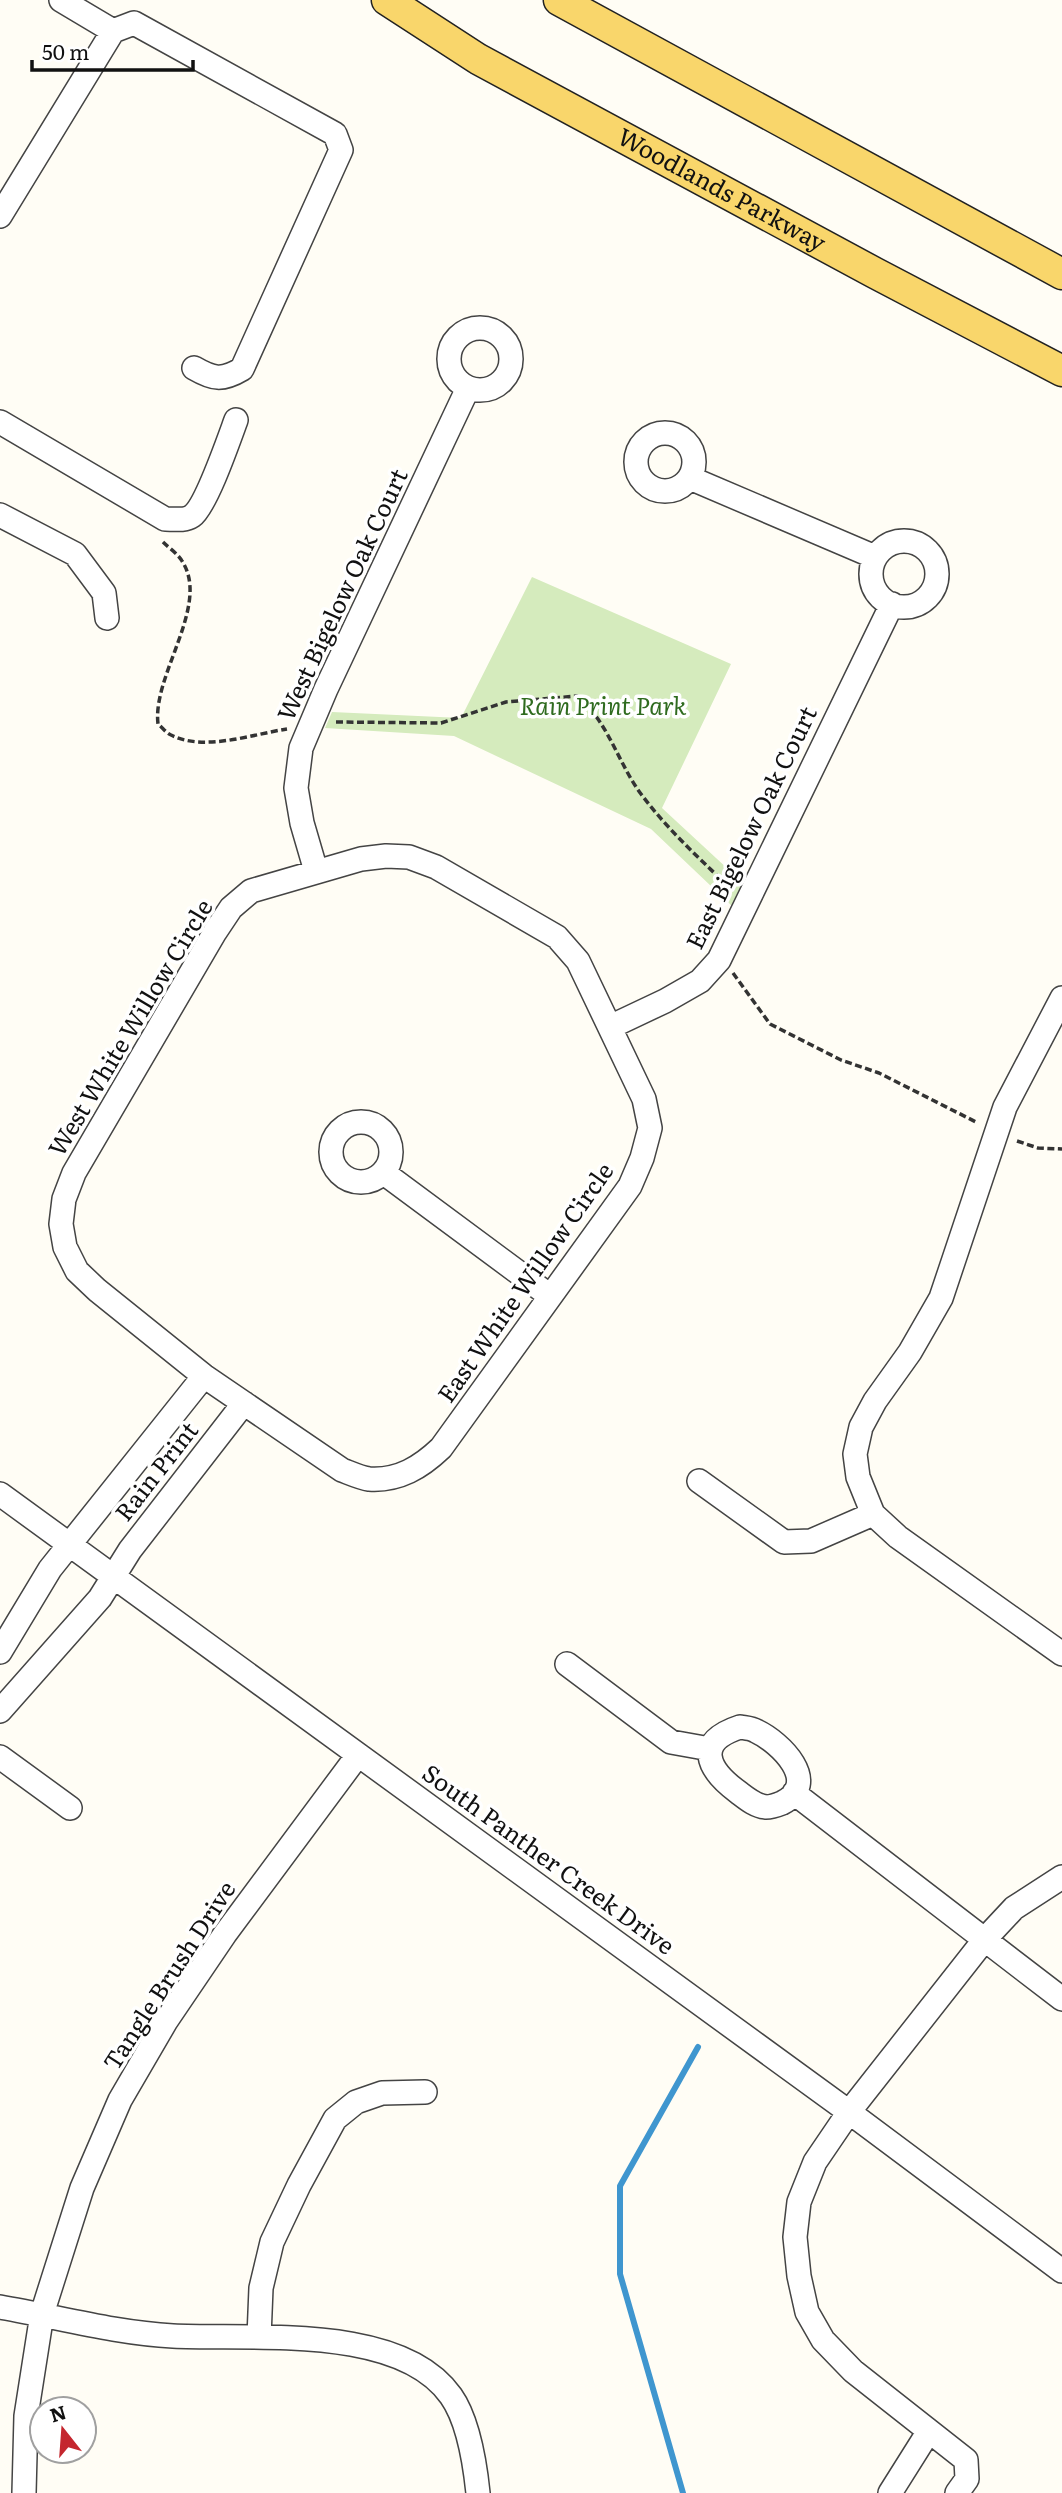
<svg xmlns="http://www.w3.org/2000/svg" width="1062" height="2493" font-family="Literata,serif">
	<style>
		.green { fill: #d5ebbd }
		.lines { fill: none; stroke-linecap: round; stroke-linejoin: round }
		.stream { stroke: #3f96cf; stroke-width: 6 }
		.minor-casing { stroke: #444; stroke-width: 26 }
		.major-casing { stroke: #222; stroke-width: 33 }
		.path { stroke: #333; stroke-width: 3.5; stroke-dasharray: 7 3.5; stroke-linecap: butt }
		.minor { stroke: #fff; stroke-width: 23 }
		.major { stroke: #f9d66b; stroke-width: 30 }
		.labels { text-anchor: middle; stroke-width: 7; stroke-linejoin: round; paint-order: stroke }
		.street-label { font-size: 24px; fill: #111; stroke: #fff }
		.park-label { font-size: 24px; font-style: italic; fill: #2f6b1f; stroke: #fff }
	</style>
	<rect width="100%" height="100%" fill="#fffdf5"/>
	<!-- green -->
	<path class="green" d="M532,577L731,664L662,808L743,883L733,907L651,829L454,736L325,728L332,712L461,718Z"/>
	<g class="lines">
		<!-- stream -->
		<path class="stream" d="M683,2493L620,2274V2186L698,2047"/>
		<!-- minor casing -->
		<g class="minor-casing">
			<path id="minor" d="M61,0L113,31
				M0,216L113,31L134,23L335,134L341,150L242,369C222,381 213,379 194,368
				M449 359a31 31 0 1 1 62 0a31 31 0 1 1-62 0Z
				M0,422L165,519C173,519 185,521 192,516C206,506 229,439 236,420
				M636 462a29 29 0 1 1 58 0a29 29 0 1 1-58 0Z
				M690,478L875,557
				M0,515L75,554L104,593L107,618
				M871 574a33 33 0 1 1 66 0a33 33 0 1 1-66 0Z
				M386,856L409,857L436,867L557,937L578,961L644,1099L650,1128L642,1158L630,1186L441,1448C421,1467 399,1481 369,1479C361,1478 350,1473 342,1470L204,1376L97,1290L77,1271L65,1247L61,1224L64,1199L74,1173L215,932L231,908L251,891L361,859Z
				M316,871L302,823L296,788L301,748L326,689L468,388
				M1062,998L1005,1107L941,1298L910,1352L875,1401L861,1427L855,1454L858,1477L873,1514L898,1537L1062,1654
				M610,1027L665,1001L700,981L719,960L892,604
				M331 1152a30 30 0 1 1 60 0a30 30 0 1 1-60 0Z
				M384,1173L550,1296
				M699,1481L784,1542L811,1541L873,1514
				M0,1494L849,2112L1062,2271
				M0,1652L50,1569L204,1376
				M567,1664L671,1742L710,1749
				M0,1711L100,1598L130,1550L244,1403
				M740,1727C745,1728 751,1728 756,1731C780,1742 822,1783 782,1803C777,1805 771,1807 766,1807C755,1806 746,1798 738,1792C707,1769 694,1742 740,1727Z
				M0,1757L70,1808
				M794,1793L1062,1999
				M0,2307C58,2317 115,2333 173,2336C251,2340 400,2323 451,2396C468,2420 475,2464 478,2493
				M259,2337L261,2288L272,2242L299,2185L335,2119L356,2102L382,2093L425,2092
				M24,2493L26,2416L42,2314L82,2188L120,2100L166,2021L225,1934L358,1755
				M890,2493L929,2431
				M957,2493L967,2479L966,2460L853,2371L823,2340L807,2312L799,2276L795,2237L799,2202L815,2162L849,2112L985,1939L1014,1908L1062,1877"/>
		</g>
		<!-- major casing -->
		<g class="major-casing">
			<g id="major">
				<path id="s1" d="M387,0L478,59L875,273L1062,371"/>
				<path d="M559,0L1062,274"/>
			</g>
		</g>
		<!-- path -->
		<path class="path" d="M163,542C169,548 178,554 182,561C211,605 152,675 158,724C162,727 166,733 171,735C204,752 253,734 287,729
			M336,722L441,723L506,702L577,696C608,721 618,763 641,794C667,829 699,858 730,888
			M733,973L770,1024L841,1060L879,1073L978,1123
			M1017,1141L1038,1148L1062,1149"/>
		<!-- minor -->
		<use href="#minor" class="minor"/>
		<!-- major -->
		<use href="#major" class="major"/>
	</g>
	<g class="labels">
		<!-- street labels -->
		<g class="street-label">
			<text dy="8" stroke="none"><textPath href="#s1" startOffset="385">Woodlands Parkway</textPath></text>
			<text transform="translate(343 595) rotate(-65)" y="8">West Bigelow Oak Court</text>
			<text transform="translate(752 828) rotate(-64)" y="8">East Bigelow Oak Court</text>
			<text transform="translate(131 1028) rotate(-59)" y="8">West White Willow Circle</text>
			<text transform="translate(526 1283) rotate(-55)" y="8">East White Willow Circle</text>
			<text transform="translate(157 1472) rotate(-52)" y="8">Rain Print</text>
			<text transform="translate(548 1860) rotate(36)" y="8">South Panther Creek Drive</text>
			<text transform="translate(170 1976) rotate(-57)" y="8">Tangle Brush Drive</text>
		</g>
		<!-- park labels -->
		<g class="park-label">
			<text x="603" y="715">Rain Print Park</text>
		</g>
	</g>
	<!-- north arrow -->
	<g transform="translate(63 2430) rotate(343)"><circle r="33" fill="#ffffff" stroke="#a0a0a0" stroke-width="2"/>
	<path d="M0-5L12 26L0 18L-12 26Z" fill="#c4262e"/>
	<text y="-10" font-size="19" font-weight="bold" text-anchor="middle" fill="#111111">N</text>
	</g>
	<!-- scale -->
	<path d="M32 60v10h161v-10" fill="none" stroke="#111111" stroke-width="3.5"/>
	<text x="42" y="60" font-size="21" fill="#111111" stroke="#ffffff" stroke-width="5" paint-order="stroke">50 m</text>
</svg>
